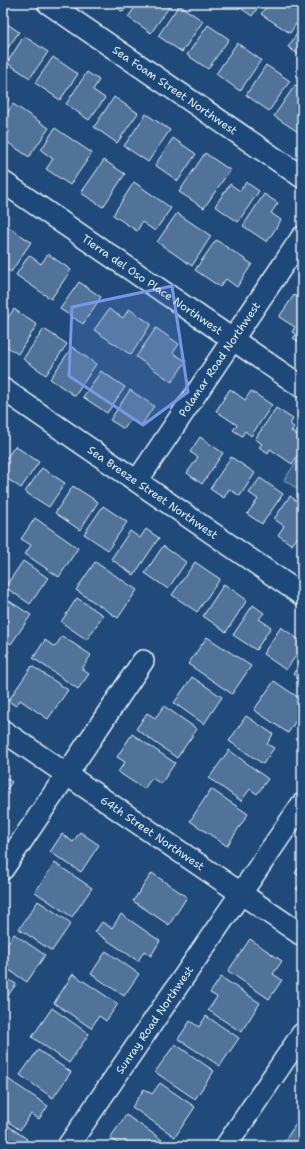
<svg xmlns="http://www.w3.org/2000/svg" width="305" height="1149" font-family="'Shantell Sans',sans-serif">
	<style>
		.green { fill: #3c628c; stroke: #92aac2 }
		.building { fill: #517399; stroke: #e8f1f8 }
		.lines { fill: none; stroke-linecap: round; stroke-linejoin: round }
		.minor-casing { stroke: #e8f1f8; stroke-width: 24 }
		.minor { stroke: #1f4a7a; stroke-width: 21 }
		.marked { fill: #7897e6; fill-opacity: 0.2; stroke: #7897e6; stroke-width: 3; stroke-linejoin: round }
		.labels { text-anchor: middle; stroke-width: 3; stroke-linejoin: round; paint-order: stroke }
		.street-label { font-size: 11px; fill: #e8f1f8; stroke: #1f4a7a }
	</style>
	<rect width="100%" height="100%" fill="#1f4a7a"/>
	<filter id="ink" filterUnits="userSpaceOnUse"><feTurbulence type="fractalNoise" baseFrequency=".025" numOctaves="2"/><feDisplacementMap in="SourceGraphic" scale="8" xChannelSelector="R" yChannelSelector="G"/><feConvolveMatrix kernelMatrix="1 2 1 2 8 2 1 2 1" color-interpolation-filters="sRGB"/></filter>
	<g filter="url(#ink)">
		<!-- green -->
		<path class="green" d="M302,454V492L284,480Z"/>
		<!-- building -->
		<path class="building" d="M110,3H129L123,12Z
			M138,3H172L151,33L128,17Z
			M233,3H261L252,16Z
			M269,3H302V15L290,33L261,14Z
			M179,5L203,21L182,52L158,36Z
			M3,21L19,32L3,55Z
			M208,25L229,39L208,69L187,55Z
			M302,26V57L288,47Z
			M24,36L48,52L30,78L7,63Z
			M237,43L261,60L240,91L216,74Z
			M53,57L78,74L60,100L35,83Z
			M266,65L290,81L269,111L246,95Z
			M87,72L99,80L93,90L105,98L89,120L66,104Z
			M295,85L302,89V126L298,132L274,116Z
			M3,94L10,98L3,108Z
			M114,97L138,113L117,143L94,127Z
			M13,104L49,128L29,157L4,140L9,132L3,128V119Z
			M146,114L170,130L148,162L124,146Z
			M55,128L92,153L70,185L46,169L53,159L41,150Z
			M173,138L196,154L178,181L155,165Z
			M205,153L230,170L204,208L179,192Z
			M104,160L125,174L103,207L81,193Z
			M134,182L171,208L155,231L142,222L137,231L113,215Z
			M246,182L259,191L238,222L215,206L230,184L240,191Z
			M264,194L278,203L271,213L281,220L267,242L243,226Z
			M177,213L211,236L192,266L157,242Z
			M7,226L31,242L11,272L3,267V232Z
			M216,240L252,264L237,287L226,279L220,287L195,270Z
			M48,254L71,270L51,299L16,275L29,255L41,264Z
			M79,282L101,297L83,324L60,309Z
			M294,295L302,300V344L293,338L296,335L292,332L295,327L279,317Z
			M3,301L7,304L3,310Z
			M14,309L37,325L18,354L3,344V324Z
			M109,309L123,318L129,309L151,324L131,355L94,330Z
			M156,328L179,344L173,353L186,361L172,382L136,357Z
			M44,329L67,344L46,375L23,359Z
			M72,347L96,364L75,396L50,379Z
			M101,371L125,387L107,413L83,397Z
			M230,389L245,400L251,391L272,405L251,436L245,431L242,436L233,430L237,425L216,411Z
			M130,390L154,406L141,426L131,419L124,429L110,420Z
			M276,408L293,419L290,424L294,427L291,431L302,438V448L292,464L270,449L268,453L259,447L262,444L255,439Z
			M200,437L223,453L202,484L187,473L198,457L190,452Z
			M15,446L39,462L21,488L3,476V463Z
			M231,457L255,473L240,496L229,489L224,498L210,489Z
			M42,468L65,483L49,507L25,492Z
			M260,478L283,494L262,524L247,514L258,499L249,493Z
			M73,486L98,502L80,530L55,513Z
			M290,496L302,505V531L292,545L278,535L284,526L274,519Z
			M103,506L127,522L108,550L84,534Z
			M35,518L78,548L59,577L25,554L31,545L21,539Z
			M146,529L159,538L134,575L111,559L130,531L140,538Z
			M163,546L186,562L168,589L145,573Z
			M23,561L48,578L30,604L5,587Z
			M95,562L137,590L118,618L76,590Z
			M195,562L220,579L197,612L172,595Z
			M224,584L247,600L226,632L203,616Z
			M3,597L31,615L11,644L3,639Z
			M77,598L103,615L87,640L61,622Z
			M253,605L264,613L259,619L271,627L256,650L233,635Z
			M281,627L302,642V647L286,670L263,654Z
			M62,636L91,655L82,669L89,674L78,689L33,658L45,640L55,647Z
			M207,637L251,666L232,694L188,664Z
			M3,646L9,651L3,660Z
			M302,660V680L293,674Z
			M32,666L68,690L48,719L20,700L16,706L8,701Z
			M192,677L222,697L204,724L174,703Z
			M274,681L302,700V711L288,733L254,710Z
			M164,706L197,729L177,758L136,729L147,713L155,718Z
			M246,716L273,734L267,744L274,748L263,764L229,741Z
			M132,734L175,763L161,784L152,778L144,789L118,772L125,762L117,757Z
			M229,750L268,779L257,794L250,789L241,801L209,778Z
			M3,776L12,782L3,795Z
			M211,789L248,814L227,846L190,821Z
			M80,832L99,845L81,872L50,852L62,834L73,842Z
			M302,862V878L295,873Z
			M55,863L92,888L72,917L35,892Z
			M152,873L187,897L169,925L133,901Z
			M302,881V893L296,889Z
			M38,901L71,923L52,951L19,929Z
			M121,914L160,941L151,956L144,951L138,961L95,932L102,922L112,928Z
			M14,934L45,955L27,982L3,966V945L5,947Z
			M250,939L282,961L273,974L282,980L269,999L228,971Z
			M106,951L139,974L124,996L91,974Z
			M73,974L118,1004L106,1021L99,1016L91,1028L54,1003Z
			M3,976L16,984L3,1003Z
			M221,977L260,1003L241,1032L208,1010L217,997L210,993Z
			M52,1008L89,1034L69,1063L32,1037Z
			M206,1016L239,1038L220,1066L178,1039L190,1021L199,1027Z
			M175,1044L214,1071L195,1099L155,1072Z
			M38,1050L71,1072L53,1098L20,1075Z
			M8,1079L48,1106L39,1119L31,1114L20,1130L3,1118V1086Z
			M160,1083L195,1107L175,1137L132,1107L144,1089L152,1094Z
			M126,1115L171,1146H122L110,1138Z
			M3,1122L27,1139L23,1146H3Z
			M296,1124L302,1128V1146H281Z"/>
		<g class="lines">
			<!-- minor casing -->
			<g class="minor-casing">
				<g id="minor">
					<path id="s1" d="M48,3L302,177"/>
					<path id="s2" d="M3,182L302,387"/>
					<path id="s3" d="M3,389L302,595"/>
					<path id="s4" d="M137,481L302,237"/>
					<path id="s5" d="M3,731L302,935"/>
					<path d="M3,869L143,661"/>
					<path id="s6" d="M68,1146L302,804"/>
					<path d="M226,1146L302,1034"/>
				</g>
			</g>
			<!-- minor -->
			<use href="#minor" class="minor"/>
		</g>
	</g>
	<!-- marked area -->
	<path class="marked" d="M172,286L188,392L143,425L69,376L72,307Z"/>
	<g class="labels">
		<!-- street labels -->
		<g class="street-label">
			<text dy="4" stroke="none"><textPath href="#s1" startOffset="154">Sea Foam Street Northwest</textPath></text>
			<text dy="4" stroke="none"><textPath href="#s2" startOffset="181">Tierra del Oso Place Northwest</textPath></text>
			<text dy="4" stroke="none"><textPath href="#s4" startOffset="147">Polamar Road Northwest</textPath></text>
			<text dy="4" stroke="none"><textPath href="#s3" startOffset="182">Sea Breeze Street Northwest</textPath></text>
			<text dy="4" stroke="none"><textPath href="#s5" startOffset="181">64th Street Northwest</textPath></text>
			<text dy="4" stroke="none"><textPath href="#s6" startOffset="153">Sunray Road Northwest</textPath></text>
		</g>
	</g>
	<!-- margin -->
	<rect width="305" height="1149" fill="none" stroke="#1f4a7a" stroke-width="16"/>
	<rect x="8" y="8" width="289" height="1133" fill="none" stroke="#e8f1f8" stroke-width="1.5" filter="url(#ink)"/>
</svg>
